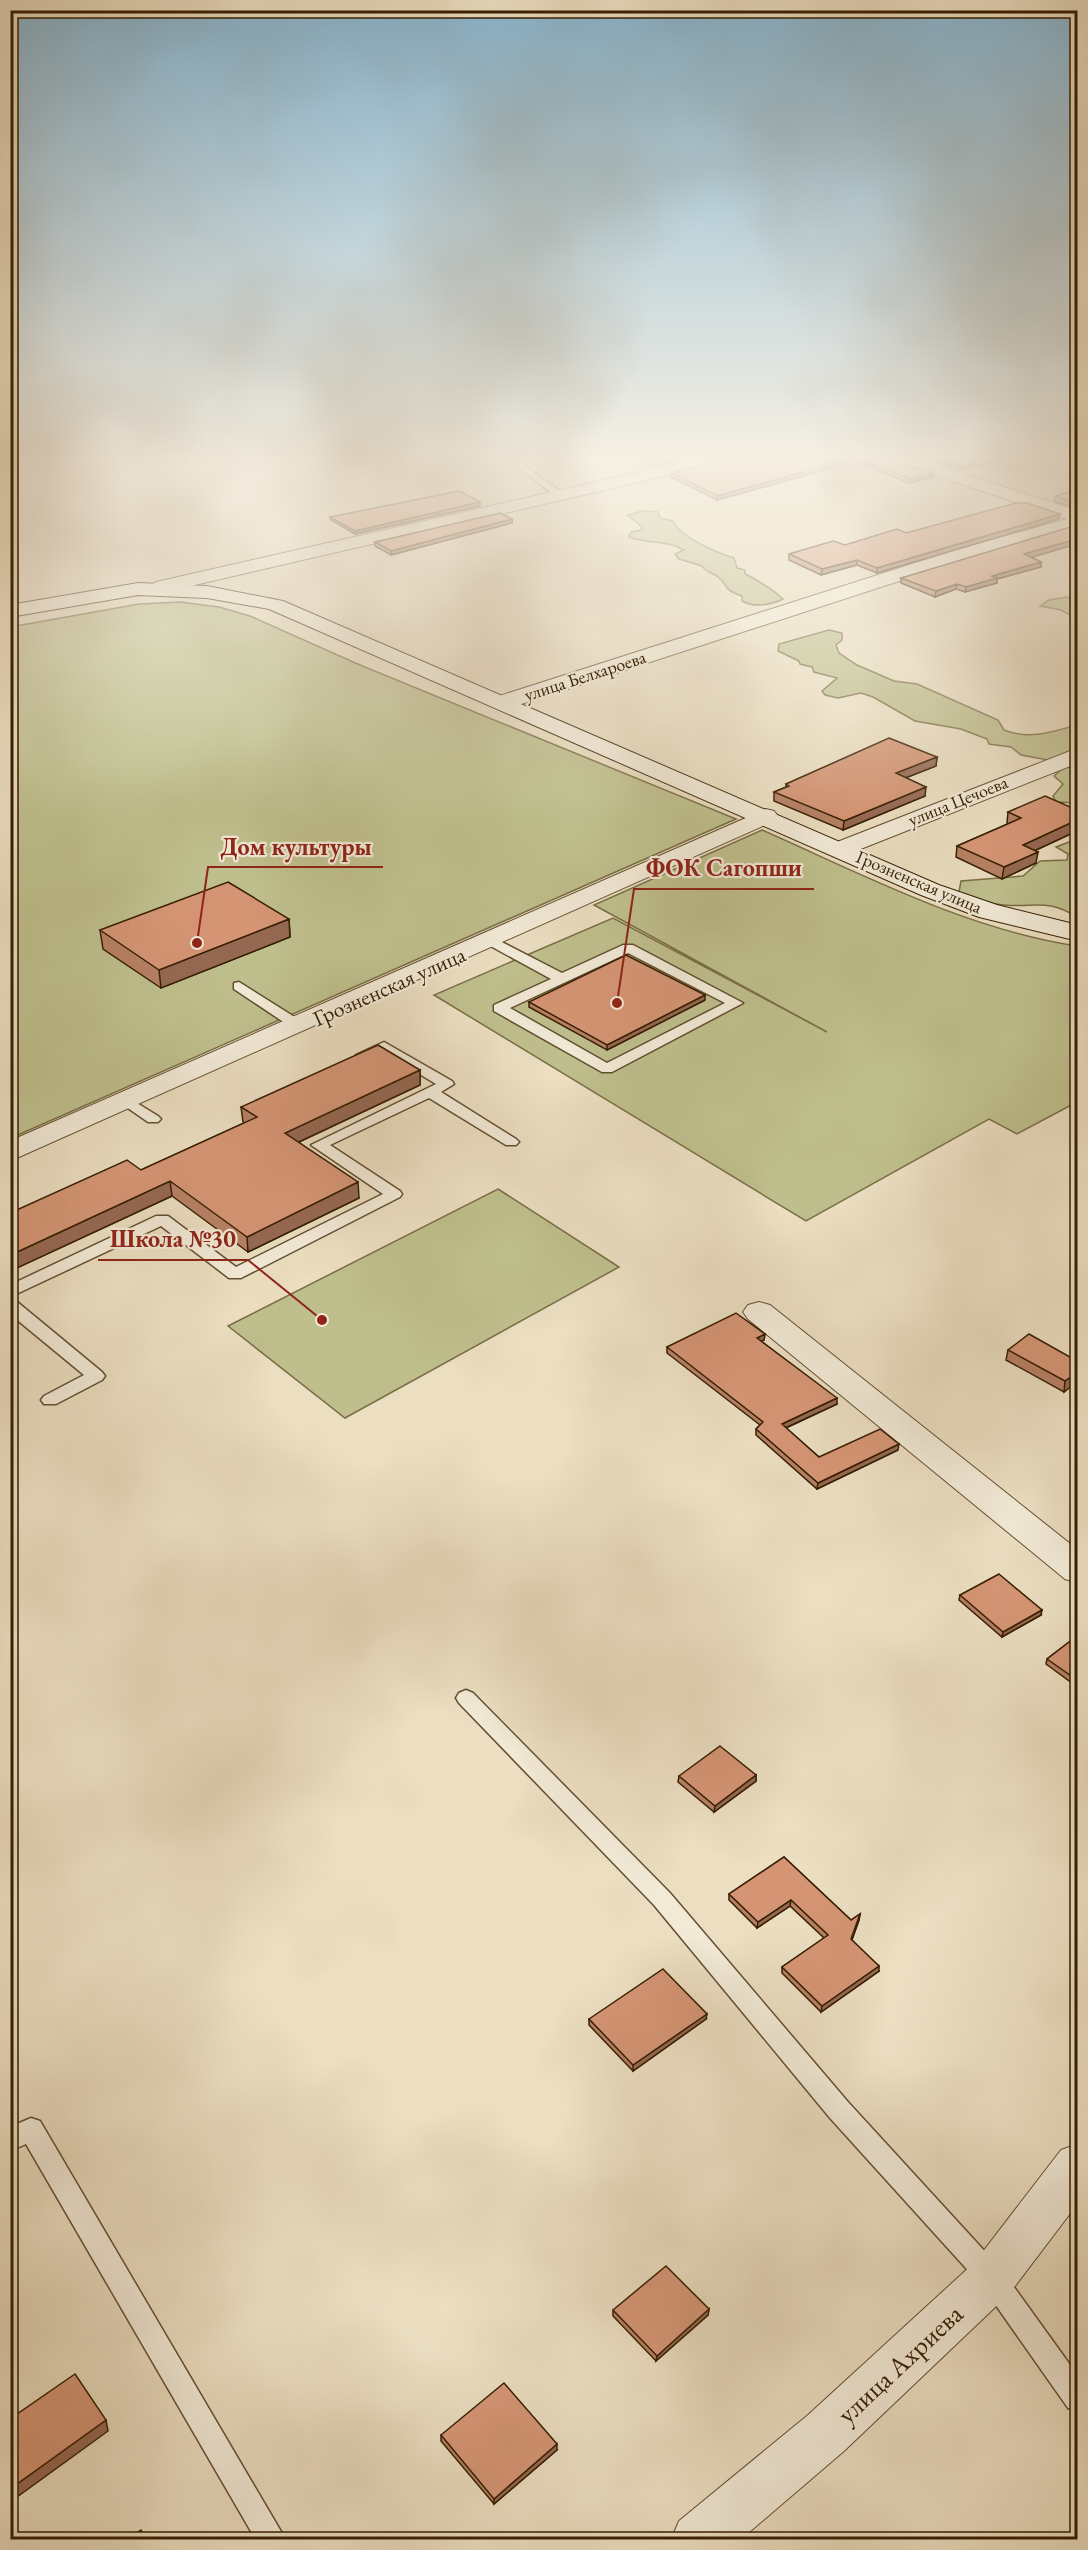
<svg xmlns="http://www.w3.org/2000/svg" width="1088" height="2550" font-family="'EB Garamond',serif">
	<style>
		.green { fill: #bfbf8d; stroke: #7a6e46; stroke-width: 1.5 }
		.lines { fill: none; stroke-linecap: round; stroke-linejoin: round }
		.lane-casing { stroke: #634e30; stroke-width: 3 }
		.street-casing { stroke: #634e30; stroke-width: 2 }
		.secondary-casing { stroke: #361e00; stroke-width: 2 }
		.lane { fill: #f2ead7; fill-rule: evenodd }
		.street { fill: #f2ead7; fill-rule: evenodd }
		.secondary { fill: #f2ead7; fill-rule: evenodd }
		.wall { fill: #b78065; stroke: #361e00; stroke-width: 1.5 }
		.shaded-wall { fill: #956852; stroke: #361e00; stroke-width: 1.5 }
		.building { fill: #d59575; stroke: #361e00; stroke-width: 1.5 }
		.labels { text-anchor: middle; stroke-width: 4.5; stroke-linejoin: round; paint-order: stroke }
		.far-street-label { font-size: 18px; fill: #361e00; stroke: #f2ead7 }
		.street-label { font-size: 22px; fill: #361e00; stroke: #f2ead7 }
		.near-street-label { font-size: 27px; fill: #361e00; stroke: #f2ead7 }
		.leader { fill: none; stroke: #8f2418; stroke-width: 2 }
		.callout-dot { fill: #8f2418; stroke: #f2ead7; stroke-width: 2 }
		.callout-label { font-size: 24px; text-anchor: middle; font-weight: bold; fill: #8f2418; stroke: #f2ead7; stroke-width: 4.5; stroke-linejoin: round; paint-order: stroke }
	</style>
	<rect width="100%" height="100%" fill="#ebdec1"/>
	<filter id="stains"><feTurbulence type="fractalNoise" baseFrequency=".00333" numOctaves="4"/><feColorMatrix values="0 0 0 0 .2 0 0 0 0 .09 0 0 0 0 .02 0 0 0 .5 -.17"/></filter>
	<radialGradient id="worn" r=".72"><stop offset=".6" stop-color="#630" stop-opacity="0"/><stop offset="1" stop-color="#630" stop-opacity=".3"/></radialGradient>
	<!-- green -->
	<path class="green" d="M642,511L658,512L660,518L673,521C680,537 717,553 734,558L737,568L745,570V574C756,579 775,591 783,599C771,605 754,608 742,601V596C721,589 730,586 718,577C712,572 706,573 702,566L679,559L675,554L684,550C667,540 648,544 629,537L631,532L642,530V527L628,515Z
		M1067,597L1077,603V619L1061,610L1040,606L1049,600Z
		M180,602L219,607L250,616L360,665L736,819L11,1138V627L139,604Z
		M829,630L842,633V640L836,645L839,653L857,665L894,681L917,684L998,720L1004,730C1029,740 1052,732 1077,725V748L1048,760L1021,755L1011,747L989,744L987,739L961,729L915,721L873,697L861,693L838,698L825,695L822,691L837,678L814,672L812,667L800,664L799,661L778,651L779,644Z
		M1077,766V803L1056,802L1053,796L1063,784L1054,776L1063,768Z
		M762,830C864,875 966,929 1077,946V1102L1017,1134L989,1119L806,1221L434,995L613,918L827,1032L594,905Z
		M1069,842L1077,843V917C1046,898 1036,908 1004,905C988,904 974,898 959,892L961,881L1023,876L1040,861L1067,860L1068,854L1056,847Z
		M498,1189L619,1267L345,1418L228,1326Z"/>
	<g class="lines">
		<!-- lane casing -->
		<g class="lane-casing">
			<path id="lane" d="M511,462H520L565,495L557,497Z
				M490,936L562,973L623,945H633L743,1003L612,1072H602L494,1011V1005L551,979L485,943V937ZM628,953L725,1003L607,1063L510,1008Z
				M239,982L304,1023L306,1026L304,1029H294L234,989V983Z
				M384,1042L452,1081L454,1084L441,1092L516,1139L519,1142L516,1145H506L429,1098L330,1145L400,1191L402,1194L400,1197L241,1278H229L161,1226L10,1297V1285L156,1216H168L236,1267L383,1194L311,1145L436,1084L383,1052L363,1059L356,1055Z
				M127,1097L158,1116L161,1119L158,1122H148L122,1104L120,1101L122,1098Z
				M10,1300L16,1301L102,1372L105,1376L102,1380L56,1404H44L41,1400L44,1396L84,1375L10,1314Z
				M466,1690L473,1693L670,1893L848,2102L1001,2269L1078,2376V2412L1068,2408L983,2287L830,2118L654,1905L459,1703L456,1698L459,1693Z
				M31,2118L40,2121L286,2540H256L26,2144L10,2151V2127Z"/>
		</g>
		<!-- street casing -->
		<g class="street-casing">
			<path id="street" d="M684,462H713L704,467L156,594L146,588L156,582Z
				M904,462H928L1078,511V528L973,557L512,707H496L493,702L496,697L959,549L1067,519L906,466Z
				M1078,748V763L848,854L840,856L832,854L828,849L832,844Z
				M766,809L774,811L778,816L774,821L10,1161V1141Z
				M759,1302L770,1305L1078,1550V1583L1065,1579L748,1319L743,1312L748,1305Z
				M1078,2144V2203L1009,2294L844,2451L740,2540H671L679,2521L808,2415L975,2262L1061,2150Z"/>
		</g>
		<!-- secondary casing -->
		<g class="secondary-casing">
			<path id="secondary" d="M138,583L207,586L283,601L939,885L997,905L1078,925V941L979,917L921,895L269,609L207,598L138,595L10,617V605Z"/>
		</g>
		<!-- lane -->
		<use href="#lane" class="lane"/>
		<!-- street -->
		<use href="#street" class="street"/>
		<!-- secondary -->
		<use href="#secondary" class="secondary"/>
	</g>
	<!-- wall -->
	<path class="wall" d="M641,462H676L652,467Z
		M711,462H853L717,500L671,477L672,473L705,465Z
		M856,462H904L906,464L933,473V477L909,483Z
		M934,462H995L960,470Z
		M1077,490V509L1054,501L1055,496Z
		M480,506L355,534L331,520L330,517Z
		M1060,514L1059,519L877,573L857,565L821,575L789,560V554L845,545L906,533Z
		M512,519V523L391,555L375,546V542Z
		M1031,557L1041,562V567L997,579V583L965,592L956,589L935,597L901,583V578Z
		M937,757L936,766L905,778L925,796L843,830L774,801V792L786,787V784Z
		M1077,810V831L1034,851L1036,863L1002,879L956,857L957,846L1008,824L1007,823L1008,812Z
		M289,919L290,937L161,988L103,949L100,930Z
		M705,1000L607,1050L529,1007V1002Z
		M420,1070V1085L299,1142L359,1198L248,1252L172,1196L17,1268L10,1263V1213L141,1170L244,1123L243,1122L241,1107Z
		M765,1334L764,1340L761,1341L837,1404L786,1428L819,1457L898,1450L817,1489L756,1435V1429L760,1425L667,1353V1347Z
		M1008,1350L1077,1361L1064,1392L1006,1360Z
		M1077,1420V1433L1071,1428L1072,1422Z
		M960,1595L1041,1615L1002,1637L959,1600Z
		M1077,1636V1685L1076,1686L1046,1664L1047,1659Z
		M756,1775V1781L714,1812L678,1782L679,1776Z
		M784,1857L851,1920L860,1914L859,1920L852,1940L879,1971L821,2012L782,1973V1967L824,1938L790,1906L757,1928L729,1900V1894Z
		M589,2019H706L633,2071L589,2025Z
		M709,2309L708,2315L656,2361L613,2316V2310Z
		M441,2435L557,2450L494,2504L441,2441Z"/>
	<!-- shaded-wall -->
	<path class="shaded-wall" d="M658,462H676L652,467V463Z
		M839,462H853L717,500V496Z
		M980,462H995L960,470L961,466Z
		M933,473V477L909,483L910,479Z
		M480,502V506L355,534V531Z
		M1060,514L1059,519L877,573V568Z
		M512,519V523L391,555V551Z
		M1077,539V544L1023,560L1024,554Z
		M857,560V565L821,575L822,569Z
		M1041,562V567L997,579V583L965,592L966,587L992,576Z
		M957,584L956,589L935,597L936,591Z
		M937,757L936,766L895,782L896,773Z
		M926,787L925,796L843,830L844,821Z
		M1077,820V831L1021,857L1023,845Z
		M1038,852L1036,863L1002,879L1004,867Z
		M289,919L290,937L161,988L159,970Z
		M705,995V1000L607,1050V1045Z
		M420,1070V1085L286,1148L285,1133Z
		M170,1181L172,1196L17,1268L15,1253Z
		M358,1182L359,1198L248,1252L247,1237Z
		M765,1334L764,1340L757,1343V1338Z
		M1077,1372V1382L1064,1392L1065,1381Z
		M837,1398V1404L781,1430L782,1424Z
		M899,1444L898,1450L817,1489L818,1483Z
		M1042,1610L1041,1615L1002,1637L1003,1632Z
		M756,1775V1781L714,1812L715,1806Z
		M791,1900L790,1906L757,1928L758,1922Z
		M860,1914L859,1920L850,1944L851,1939Z
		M879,1966V1971L821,2012L822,2006Z
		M707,2014L706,2019L633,2071V2065Z
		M10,2211L13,2221L10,2222Z
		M709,2309L708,2315L656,2361L657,2356Z
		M106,2420L108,2431L10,2502V2489Z
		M557,2444V2450L494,2504V2499Z"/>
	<!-- building -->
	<path class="building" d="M711,462H839L717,496L672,473L705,465Z
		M866,462H904L906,464L933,473L910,479Z
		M946,462H980L961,466Z
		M1077,490V504L1055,496Z
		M459,491L480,502L355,531L330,517Z
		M1016,503H1027L1060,514L877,568L857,560L822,569L789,554L833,541L845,545L897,529L906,533Z
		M500,513L512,519L391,551L375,542Z
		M1077,525V539L1024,554L1041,562L992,576L997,578L966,587L957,584L936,591L901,578Z
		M889,738L937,757L896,773L926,787L844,821L774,792L789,786L786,784Z
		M1045,796L1077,810V820L1023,845L1038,852L1004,867L957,846L1021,818L1008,812Z
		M228,882L289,919L159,970L100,930Z
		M626,955L705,995L607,1045L529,1002Z
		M378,1045L420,1070L285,1133L358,1182L247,1237L170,1181L15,1253L10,1249V1213L127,1160L141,1170L257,1117L241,1107Z
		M736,1313L765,1334L757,1338L837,1398L782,1424L819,1457L880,1429L899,1444L818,1483L756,1429L763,1422L667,1347Z
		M1029,1334L1077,1361V1372L1065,1381L1008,1350Z
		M1077,1420V1427L1072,1422Z
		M999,1574L1042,1610L1003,1632L960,1595Z
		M1077,1636V1680L1047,1659Z
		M720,1746L756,1775L715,1806L679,1776Z
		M784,1857L851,1920L860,1914L851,1939L879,1966L822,2006L782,1967L828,1935L791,1900L758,1922L729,1894Z
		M663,1969L707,2014L633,2065L589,2019Z
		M666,2266L709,2309L657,2356L613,2310Z
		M75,2374L106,2420L10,2489V2419Z
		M504,2383L557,2444L494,2499L441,2435Z
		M141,2530L146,2540H125Z"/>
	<!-- sky -->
	<linearGradient id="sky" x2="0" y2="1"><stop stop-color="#88b7d3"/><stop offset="0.56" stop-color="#f6f0e3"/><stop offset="1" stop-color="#f6f0e3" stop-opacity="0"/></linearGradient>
	<rect width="1088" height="819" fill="url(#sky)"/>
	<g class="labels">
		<!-- far-street labels -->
		<g class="far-street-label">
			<text transform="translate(585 676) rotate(-18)" y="6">улица Белхароева</text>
			<text transform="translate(958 801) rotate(-22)" y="6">улица Цечоева</text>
			<text transform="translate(919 882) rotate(23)" y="6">Грозненская улица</text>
		</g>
		<!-- street labels -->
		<g class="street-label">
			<text transform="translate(389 986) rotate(-24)" y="8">Грозненская улица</text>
		</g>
		<!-- near-street labels -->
		<g class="near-street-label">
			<text transform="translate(900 2364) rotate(-43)" y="9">улица Ахриева</text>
		</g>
	</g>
	<!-- callouts -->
	<path class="leader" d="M197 943L208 867H383M617 1003L634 889H814M322 1320L248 1260H98"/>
	<g class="callout-dot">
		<circle cx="197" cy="943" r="6"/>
		<circle cx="617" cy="1003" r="6"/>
		<circle cx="322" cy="1320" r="6"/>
	</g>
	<g class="callout-label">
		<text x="296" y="855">Дом культуры</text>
		<text x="724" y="876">ФОК Сагопши</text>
		<text x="173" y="1247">Школа №30</text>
	</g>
	<!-- margin -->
	<rect width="1088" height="2550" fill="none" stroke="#ebdec1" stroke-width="36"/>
	<rect x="12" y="12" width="1064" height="2526" fill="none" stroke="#361e00" stroke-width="3"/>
	<rect x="18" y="18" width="1052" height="2514" fill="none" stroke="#361e00" stroke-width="1.5"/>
	<rect width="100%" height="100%" filter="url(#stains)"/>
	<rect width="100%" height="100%" fill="url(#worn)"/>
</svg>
